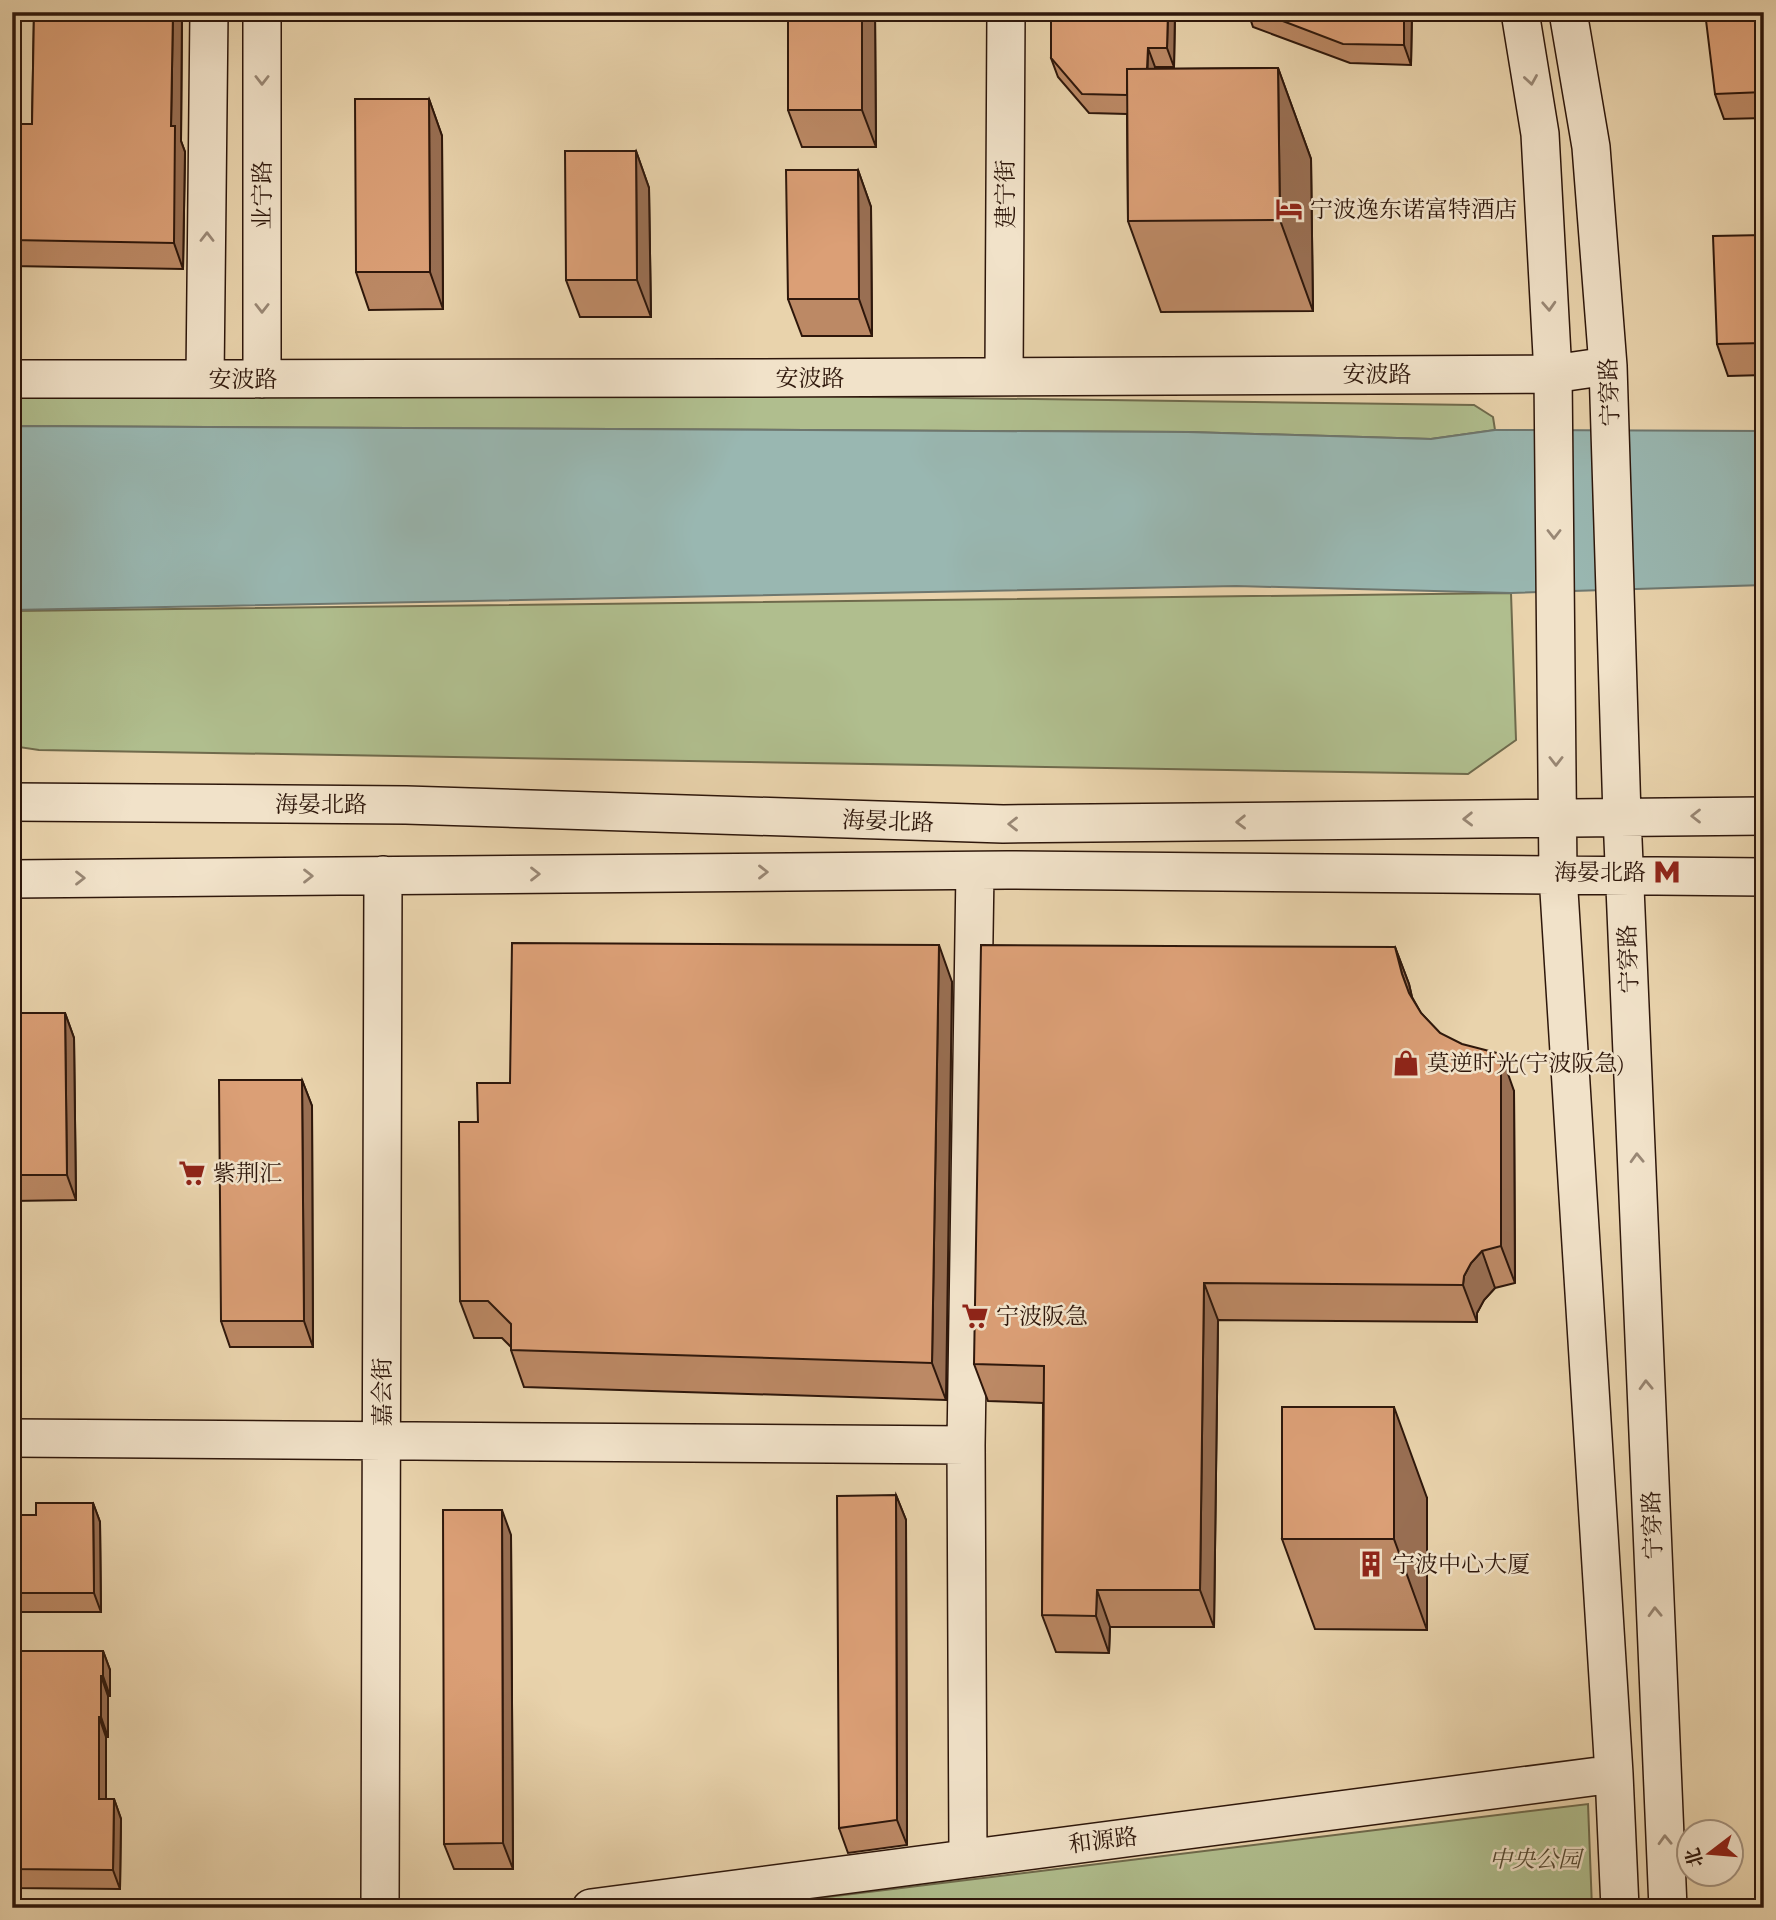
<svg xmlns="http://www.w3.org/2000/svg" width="1776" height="1920" font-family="'IM FELL French Canon','Noto Serif SC',serif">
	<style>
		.green { fill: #b0be8e; stroke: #6f6a4c; stroke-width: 2 }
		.water { fill: #99b7b1; stroke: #6e776f; stroke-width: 2 }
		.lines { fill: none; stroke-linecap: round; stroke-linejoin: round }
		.secondary-casing { stroke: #2e170b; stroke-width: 40 }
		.secondary { stroke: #f1e2c9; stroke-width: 37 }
		.wall { fill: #bc8965; stroke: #2e170b; stroke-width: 2 }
		.shaded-wall { fill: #996f53; stroke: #2e170b; stroke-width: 2 }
		.building { fill: #db9f76; stroke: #2e170b; stroke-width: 2 }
		.oneway { stroke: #998774 }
		.labels { text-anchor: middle; stroke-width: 5; stroke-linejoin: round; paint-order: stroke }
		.street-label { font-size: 23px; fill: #2e170b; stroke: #f1e2c9 }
		.poi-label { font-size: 23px; fill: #2e170b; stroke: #f1e2c9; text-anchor: start }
		.park-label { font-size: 23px; font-style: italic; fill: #554932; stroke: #f1e2c9 }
	</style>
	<rect width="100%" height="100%" fill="#e9d3ac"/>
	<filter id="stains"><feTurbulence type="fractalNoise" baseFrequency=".00286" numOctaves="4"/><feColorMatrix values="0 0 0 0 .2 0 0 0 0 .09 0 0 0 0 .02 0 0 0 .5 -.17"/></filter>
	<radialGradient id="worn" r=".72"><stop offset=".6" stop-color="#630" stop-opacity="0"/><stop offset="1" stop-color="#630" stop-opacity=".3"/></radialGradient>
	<!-- green -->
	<path class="green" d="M12,394H652L1474,405L1493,417L1495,430L1431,439L1188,432L12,426Z
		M1511,593L1516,740L1468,774L39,750L12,746V611Z
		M1588,1804L1592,1908H738Z"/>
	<!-- water -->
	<path class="water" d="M12,426L1188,432L1431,439L1495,430L1764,431V585L1511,593L1236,586L12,610Z"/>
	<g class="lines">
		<!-- secondary casing -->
		<g class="secondary-casing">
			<path id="secondary" d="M262,12V379
				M1520,12L1540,134L1553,374L1558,875L1614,1774L1620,1908
				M1568,12L1591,147L1608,366L1622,816L1668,1908
				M1004,376L1006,12
				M12,379L749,378L1553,374L1608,366
				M205,379L209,12
				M12,802L406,805L1003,824L1764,816
				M12,879L1007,870L1764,877
				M12,1438L966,1445
				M968,1858L966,1445L975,871
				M380,1908L383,875
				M591,1908L1614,1774"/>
		</g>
		<!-- secondary -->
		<use href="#secondary" class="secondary"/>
	</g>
	<!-- wall -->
	<path class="wall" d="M34,12H182L181,141L185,152L183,269L12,266V124H32Z
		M364,12H439V19L366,18Z
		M788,12H875L876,147H802L788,110Z
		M1175,12L1174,67H1155V69L1278,68L1311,159L1313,311L1161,312L1128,221L1127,114L1089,113L1058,77L1051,58Z
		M1248,12H1412L1411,65L1350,63L1253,27Z
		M1764,12V118L1724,119L1715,94Z
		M429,99L442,136L443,309L369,310L356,272Z
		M636,151L649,188L651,317H580L566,280Z
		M858,170L871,207L872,336H802L788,299Z
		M1764,235V375L1728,376L1717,344Z
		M1395,947L1409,984L1412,997L1421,1013L1440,1033L1514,1091L1515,1283L1495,1288L1484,1300L1477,1313V1322L1218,1320L1214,1627H1110L1109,1653L1056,1652L1042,1615L1043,1403L988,1401L974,1364Z
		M952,982L946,1400L524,1387L511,1350V1347L502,1338H474L460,1301L478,1122L510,1083Z
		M12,1013H65L74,1038L76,1200L12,1201Z
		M302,1080L312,1106L313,1347H230L221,1321Z
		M896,1495L906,1520L907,1845L848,1853L839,1828Z
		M1427,1498V1630L1315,1629L1282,1539Z
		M93,1503L100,1522L101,1612H12V1515H36Z
		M511,1535L513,1869H454L444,1844Z
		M12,1651H103L110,1670V1696H108V1737H106V1799H114L121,1819L120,1889L12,1888Z"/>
	<!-- shaded-wall -->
	<path class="shaded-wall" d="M173,12H182L181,141L185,152L183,269L174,243L171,126Z
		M862,12H875L876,147L862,110Z
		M1168,12H1175L1174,67L1167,48Z
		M1404,12H1412L1411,65L1404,45Z
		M1148,48L1155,67L1154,115L1147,96Z
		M1278,68L1311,159L1313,311L1280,220Z
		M429,99L442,136L443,309L430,272Z
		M636,151L649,188L651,317L637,280Z
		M858,170L871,207L872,336L859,299Z
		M939,945L952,982L946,1400L932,1363Z
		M1395,947L1409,984L1415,1011L1402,974Z
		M65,1013L74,1038L76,1200L67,1175Z
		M1501,1054L1514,1091L1515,1283L1501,1246Z
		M302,1080L312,1106L313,1347L304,1321Z
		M1482,1251L1495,1288L1484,1300L1477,1313V1322L1463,1285L1464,1276L1471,1263Z
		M1204,1283L1218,1320L1214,1627L1200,1590Z
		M1394,1407L1427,1498V1630L1394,1539Z
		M896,1495L906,1520L907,1845L897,1820Z
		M93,1503L100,1522L101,1612L94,1593Z
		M502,1510L511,1535L513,1869L503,1843Z
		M1097,1590L1110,1627L1109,1653L1096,1616Z
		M103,1651L110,1670V1696L103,1676Z
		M101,1676L108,1696V1737L101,1717Z
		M99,1717L106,1737V1818L99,1799Z
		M114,1799L121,1819L120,1889L113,1870Z"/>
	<!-- building -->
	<path class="building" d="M34,12H173L171,126H175L174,243L12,240V124H32Z
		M788,12H862V110H788Z
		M1051,12H1168L1167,48H1148L1147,69H1127V95L1082,94L1051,58Z
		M1259,12H1404V45L1343,44Z
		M1705,12H1764V92L1715,94Z
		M1278,68L1280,220L1128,221L1127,69Z
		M355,99H429L430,272H356Z
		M565,151H636L637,280H566Z
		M786,170H858L859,299H788Z
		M1764,235V343L1717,344L1713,236Z
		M512,943L939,945L932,1363L511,1350V1324L488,1301H460L459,1122H478L477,1083H510Z
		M981,945L1395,947L1402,974L1409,993L1421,1013L1440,1033L1462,1044L1501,1054V1246L1482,1251L1471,1263L1464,1276L1463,1285L1204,1283L1200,1590H1097L1096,1616L1042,1615L1044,1366L974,1364Z
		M12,1013H65L67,1175H12Z
		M219,1080H302L304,1321H221Z
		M1764,1151V1220L1761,1153Z
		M1282,1407H1394V1539H1282Z
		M896,1495L897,1820L839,1828L837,1496Z
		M36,1503H93L94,1593H12V1515H36Z
		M443,1510H502L503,1843L444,1844Z
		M12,1651H103V1676H101V1717H99V1799H114L113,1870L12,1869Z"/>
	<!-- one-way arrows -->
	<defs><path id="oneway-chevron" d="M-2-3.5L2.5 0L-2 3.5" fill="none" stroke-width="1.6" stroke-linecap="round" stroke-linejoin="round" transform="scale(1.75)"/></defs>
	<g class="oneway">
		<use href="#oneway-chevron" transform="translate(262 80) rotate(90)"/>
		<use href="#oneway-chevron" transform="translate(1531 80) rotate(81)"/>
		<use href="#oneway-chevron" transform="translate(207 237) rotate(-90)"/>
		<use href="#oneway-chevron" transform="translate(1549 306) rotate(87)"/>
		<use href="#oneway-chevron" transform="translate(262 308) rotate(90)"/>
		<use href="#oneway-chevron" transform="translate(1554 534) rotate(90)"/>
		<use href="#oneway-chevron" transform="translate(1556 761) rotate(90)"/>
		<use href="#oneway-chevron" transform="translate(1696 816) rotate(180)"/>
		<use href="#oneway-chevron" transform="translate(1468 819) rotate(179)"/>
		<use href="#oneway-chevron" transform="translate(1241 822) rotate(179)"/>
		<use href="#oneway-chevron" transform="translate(1013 824) rotate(180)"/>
		<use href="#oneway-chevron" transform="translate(763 872)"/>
		<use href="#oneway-chevron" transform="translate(535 874)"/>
		<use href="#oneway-chevron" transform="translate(308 876)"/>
		<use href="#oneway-chevron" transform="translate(80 878)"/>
		<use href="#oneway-chevron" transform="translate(1637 1158) rotate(-92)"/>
		<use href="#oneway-chevron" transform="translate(1646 1385) rotate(-92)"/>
		<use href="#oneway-chevron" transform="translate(1655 1612) rotate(-92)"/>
		<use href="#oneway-chevron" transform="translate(1665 1840) rotate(-92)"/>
	</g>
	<!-- icons -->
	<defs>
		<g id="hotel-bare" transform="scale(2.1)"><path d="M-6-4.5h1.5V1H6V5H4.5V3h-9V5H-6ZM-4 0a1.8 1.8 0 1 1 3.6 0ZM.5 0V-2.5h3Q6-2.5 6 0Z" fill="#8f2418" stroke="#f1e2c9" stroke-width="2.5" paint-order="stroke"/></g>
		<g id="metro-bare" transform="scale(2.1)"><path d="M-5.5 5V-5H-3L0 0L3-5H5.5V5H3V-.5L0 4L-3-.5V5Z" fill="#8f2418" stroke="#f1e2c9" stroke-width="2.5" paint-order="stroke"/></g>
		<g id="shop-bare" transform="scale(2.1)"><path d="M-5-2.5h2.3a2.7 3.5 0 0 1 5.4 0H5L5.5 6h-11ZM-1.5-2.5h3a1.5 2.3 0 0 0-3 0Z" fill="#8f2418" stroke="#f1e2c9" stroke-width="2.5" paint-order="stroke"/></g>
		<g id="supermarket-bare" transform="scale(2.1)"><path d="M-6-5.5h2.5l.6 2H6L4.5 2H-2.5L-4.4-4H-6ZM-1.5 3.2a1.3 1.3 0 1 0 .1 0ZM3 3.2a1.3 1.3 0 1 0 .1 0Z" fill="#8f2418" stroke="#f1e2c9" stroke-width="2.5" paint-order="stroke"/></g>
		<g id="building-bare" transform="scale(2.1)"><path d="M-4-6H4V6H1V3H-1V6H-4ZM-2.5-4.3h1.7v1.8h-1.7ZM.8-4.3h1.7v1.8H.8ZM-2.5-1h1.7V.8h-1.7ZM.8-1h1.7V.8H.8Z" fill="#8f2418" stroke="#f1e2c9" stroke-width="2.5" paint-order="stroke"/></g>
	</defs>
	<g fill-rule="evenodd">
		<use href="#hotel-bare" x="1289" y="209"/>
		<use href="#metro-bare" x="1667" y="872"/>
		<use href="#shop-bare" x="1406" y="1063"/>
		<use href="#supermarket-bare" x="192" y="1173"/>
		<use href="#supermarket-bare" x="975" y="1316"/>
		<use href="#building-bare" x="1371" y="1564"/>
	</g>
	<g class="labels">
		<!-- street labels -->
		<g class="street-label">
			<text transform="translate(1005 194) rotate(-90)" y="8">建宁街</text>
			<text transform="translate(262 195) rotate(-90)" y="8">业宁路</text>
			<text x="1377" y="382">安波路</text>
			<text x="810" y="386">安波路</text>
			<text x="243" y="387">安波路</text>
			<text transform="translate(1609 392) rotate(-92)" y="8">宁穿路</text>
			<text x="321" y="812">海晏北路</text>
			<text transform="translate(888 821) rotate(2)" y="8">海晏北路</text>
			<text transform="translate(1628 959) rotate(-92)" y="8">宁穿路</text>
			<text transform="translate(382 1392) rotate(-90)" y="8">嘉会街</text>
			<text transform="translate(1652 1525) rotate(-92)" y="8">宁穿路</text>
			<text transform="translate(1103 1840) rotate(-7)" y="8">和源路</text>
		</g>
		<!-- poi labels -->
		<g class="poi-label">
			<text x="1310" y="217">宁波逸东诺富特酒店</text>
			<text x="1646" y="880" text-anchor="end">海晏北路</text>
			<text x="1427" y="1071">莫逆时光(宁波阪急)</text>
			<text x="213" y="1181">紫荆汇</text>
			<text x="996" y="1324">宁波阪急</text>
			<text x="1392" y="1572">宁波中心大厦</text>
		</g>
		<!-- park labels -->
		<g class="park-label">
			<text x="1535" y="1867">中央公园</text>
		</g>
	</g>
	<!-- margin -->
	<rect width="1776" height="1920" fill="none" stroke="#e9d3ac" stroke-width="42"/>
	<rect x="14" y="14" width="1748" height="1892" fill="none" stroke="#2e170b" stroke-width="3.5"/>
	<rect x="21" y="21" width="1734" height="1878" fill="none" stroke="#2e170b" stroke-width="2"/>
	<!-- north arrow -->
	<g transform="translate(1710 1853) rotate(254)"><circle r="33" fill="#f1e2c9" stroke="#a3917d" stroke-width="2"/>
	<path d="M0-5L12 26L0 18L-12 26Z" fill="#8f2418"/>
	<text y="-10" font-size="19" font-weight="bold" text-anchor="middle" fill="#2e170b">北</text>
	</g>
	<rect width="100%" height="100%" filter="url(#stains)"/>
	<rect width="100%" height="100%" fill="url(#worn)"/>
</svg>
